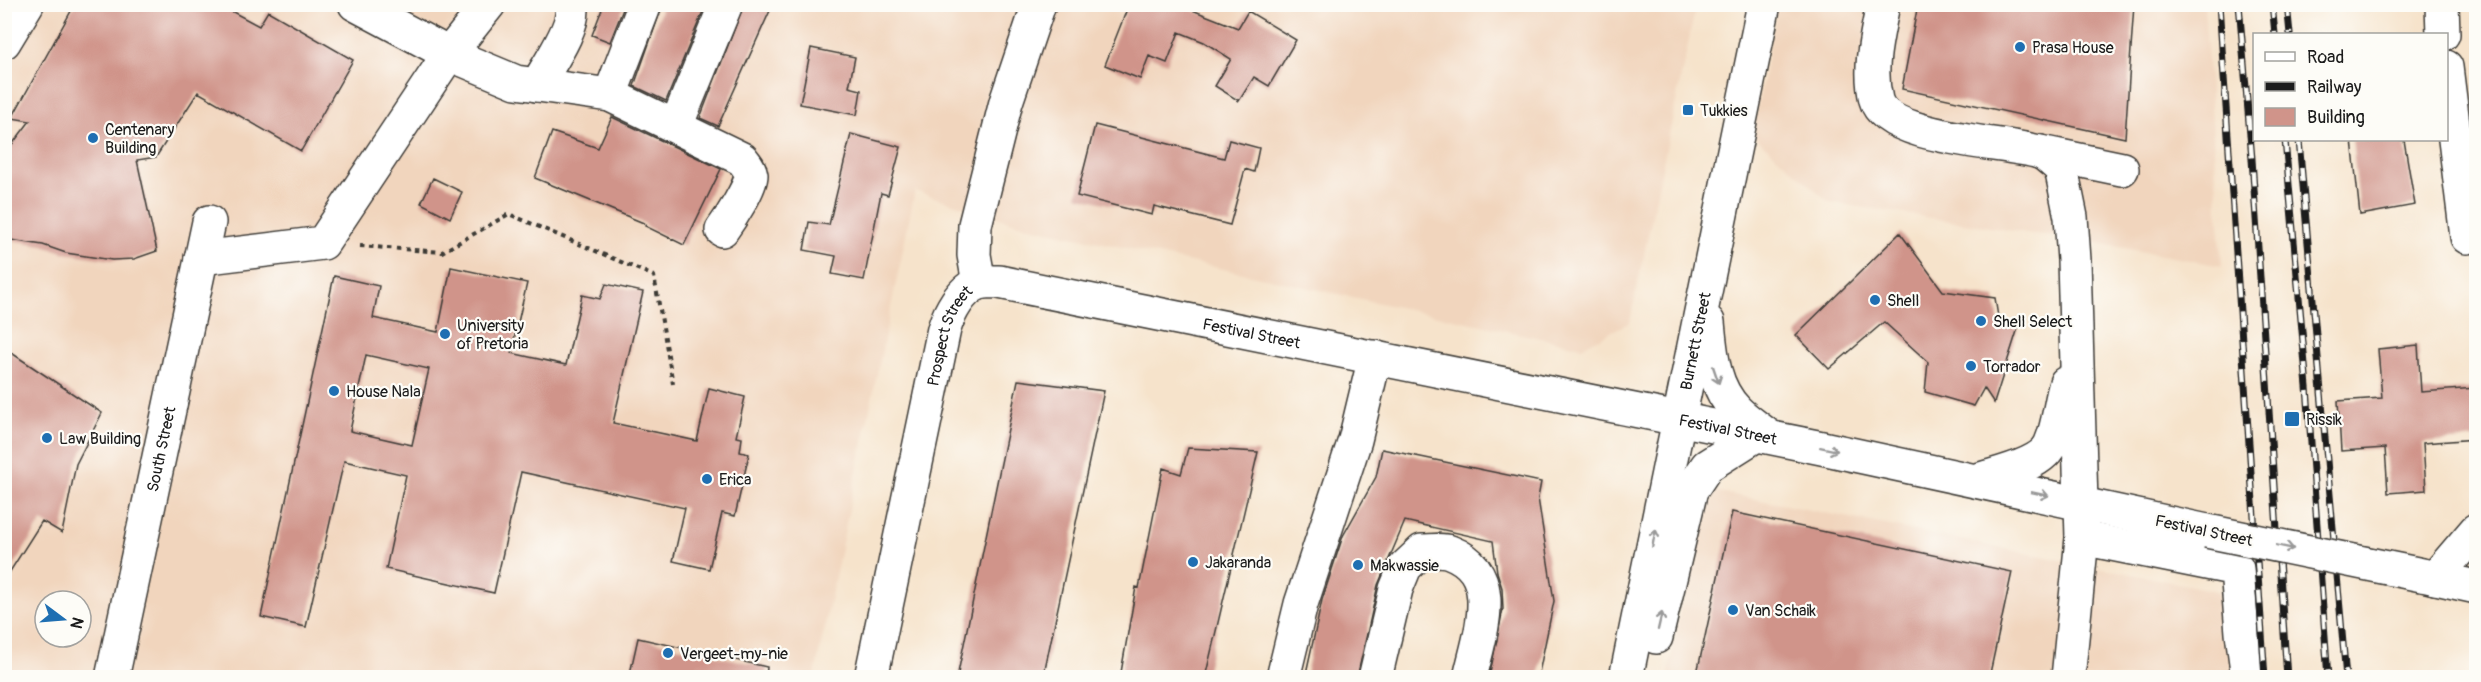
<svg xmlns="http://www.w3.org/2000/svg" width="2481" height="682" font-family="Pangolin,sans-serif">
	<style>
		.built { fill: #f1d5bd; fill-rule: evenodd }
		.building { fill: #d0948a; fill-rule: evenodd }
		.lines { fill: none; stroke-linecap: round; stroke-linejoin: round }
		.minor-casing { stroke: #3d3a36; stroke-width: 36 }
		.path { stroke: #3d3a36; stroke-width: 4; stroke-dasharray: 4.5 4.5; stroke-linecap: butt }
		.minor { stroke: #fff; stroke-width: 33 }
		.rail-casing { stroke: #1c1c1c; stroke-width: 7 }
		.rail { stroke: #fdfcf7; stroke-width: 4.5; stroke-dasharray: 14; stroke-linecap: butt }
		.minor-bridge-casing { stroke: #3d3a36; stroke-width: 36; stroke-linecap: butt }
		.minor-bridge { stroke: #fff; stroke-width: 33 }
		.oneway { stroke: #999 }
		.poi-dot { fill: #1f6fb2; stroke: #fdfcf7; stroke-width: 2 }
		.labels { text-anchor: middle; stroke-width: 4.5; stroke-linejoin: round; paint-order: stroke }
		.poi-label { font-size: 16px; fill: #1c1c1c; stroke: #fdfcf7; text-anchor: start }
		.street-label { font-size: 16px; fill: #1c1c1c; stroke: #fdfcf7 }
	</style>
	<rect width="100%" height="100%" fill="#fdfcf7"/>
	<filter id="ink" filterUnits="userSpaceOnUse"><feTurbulence type="fractalNoise" baseFrequency=".0167" numOctaves="2"/><feDisplacementMap in="SourceGraphic" scale="12" xChannelSelector="R" yChannelSelector="G"/><feConvolveMatrix kernelMatrix="1 2 1 2 8 2 1 2 1" color-interpolation-filters="sRGB"/></filter>
	<filter id="wash" filterUnits="userSpaceOnUse"><feTurbulence type="fractalNoise" baseFrequency=".008" numOctaves="4" result="noise"/><feDisplacementMap in="SourceGraphic" scale="24" xChannelSelector="R" yChannelSelector="G"/><feGaussianBlur stdDeviation="1.35" result="paint"/><feColorMatrix in="noise" values="0 0 0 0 0 0 0 0 0 0 0 0 0 0 0 0 0 1.4 0 .05"/><feComposite in="paint" operator="in"/></filter>
	<g filter="url(#wash)">
		<rect width="100%" height="100%" fill="#f6e3cb"/>
		<!-- built -->
		<path class="built" d="M4,5H1696L1630,322L1582,347L1025,226L915,191L814,678L5,677ZM45,601H81V637H45Z
			M1778,5H2204L2222,266L2058,236L2034,234L1829,202L1752,134Z
			M1704,489L2227,593L2233,677L1667,678Z"/>
		<g id="blocks">
			<!-- building -->
			<path class="building" d="M75,4H218L259,26L268,11L353,60L301,151L198,92L156,157L137,160L157,251L134,259L112,260L66,253L43,245L4,239V155L30,121L12,118Z
				M604,4H625L610,42L592,35Z
				M663,4H706L666,101L634,86Z
				M744,4H773L718,126L700,118Z
				M1129,4H1177L1238,28L1248,11L1296,40L1269,86L1254,77L1239,101L1215,86L1231,59L1204,42L1179,32L1167,63L1149,56L1140,79L1105,65Z
				M1918,4H2134L2125,138L1902,89Z
				M811,48L855,57L849,87L861,90L857,115L800,104Z
				M612,117L721,169L684,245L645,226L646,224L535,178L552,132L598,148Z
				M1095,125L1224,158L1229,140L1259,148L1254,172L1245,169L1230,225L1154,206L1152,215L1077,196Z
				M851,134L901,147L888,195L881,193L864,280L832,274L836,256L804,250L809,222L829,225Z
				M2352,140H2404L2415,205L2360,215Z
				M433,178L462,192L450,218L421,203Z
				M1900,233L1943,291L1995,298L1999,323L2018,328L1994,403L1984,388L1974,406L1925,392L1928,362L1884,322L1829,369L1796,335Z
				M451,267L527,283L511,353L566,365L582,295L600,299L606,284L643,292L613,423L697,441L709,388L745,397L736,437L742,438L740,452L749,454L735,516L722,513L709,569L673,561L685,508L521,472L494,593L386,569L406,475L344,461L306,627L261,617L334,276L379,286L373,318L438,332ZM366,355L429,369L412,445L350,431Z
				M2418,345L2421,392L2476,388V439L2423,443L2426,490L2388,493L2385,448L2341,451L2338,401L2382,398L2378,349Z
				M4,348L102,413L76,464L62,533L42,521L4,581Z
				M1018,380L1104,391L1043,678H957Z
				M1188,448L1258,452L1205,678H1120L1136,587L1139,588L1163,468L1181,474Z
				M1382,449L1541,482L1538,498L1554,601L1538,678H1489L1503,609L1502,588L1497,572L1493,541L1405,521L1378,585L1357,678H1305L1322,600L1343,536L1376,477Z
				M1732,512L2012,572L1989,678H1696Z
				M638,638L767,667L766,678H629Z"/>
		</g>
	</g>
	<g filter="url(#ink)">
		<use href="#blocks" fill-opacity="0" stroke="#3d3a36" stroke-width="1.5"/>
		<g class="lines">
			<!-- minor casing -->
			<g class="minor-casing">
				<g id="minor">
					<path d="M489,4L449,54L516,82L610,95L742,159C746,164 750,168 751,175C751,187 730,219 722,230"/>
					<path d="M1883,4C1877,36 1868,68 1876,100C1886,139 2006,142 2039,152C2046,154 2054,163 2061,168L2071,217L2074,260L2082,538L2068,678"/>
					<path d="M2442,4L2443,34"/>
					<path d="M4,42L27,4"/>
					<path d="M2446,67L2467,237"/>
					<path d="M537,85C547,67 578,24 571,4"/>
					<path d="M610,95L645,4"/>
					<path d="M676,126L726,4"/>
					<path d="M2040,152L2122,169"/>
					<path d="M201,258L323,243L449,54L355,4"/>
					<path d="M979,283L974,255L975,225L1006,102L1039,4"/>
					<path d="M1708,322C1711,354 1713,387 1737,411C1746,420 1757,427 1767,435"/>
					<path d="M1978,480C1999,473 2043,465 2051,443C2059,424 2060,403 2066,383"/>
					<path d="M2082,538L2237,569L2242,633L2248,678"/>
					<path d="M2422,575L2476,587"/>
					<path d="M2435,578L2476,530"/>
					<path d="M1656,637L1691,490L1707,466L1756,435"/>
					<path id="s1" d="M112,678L209,222"/>
					<path id="s2" d="M871,678L944,329C949,313 961,289 979,283C985,281 993,282 999,282L1822,448L2207,531"/>
					<path d="M1283,678L1301,604L1355,440L1375,357"/>
					<path d="M1375,678L1396,589L1405,567L1422,551C1431,551 1443,549 1450,552C1505,573 1479,636 1470,678"/>
					<path id="s3" d="M1626,678L1764,4"/>
				</g>
			</g>
			<!-- path -->
			<path class="path" d="M360,246L442,252L509,214L654,276L673,384"/>
			<!-- minor -->
			<use href="#minor" class="minor"/>
			<!-- rail casing -->
			<g class="rail-casing">
				<path id="rail" d="M2219,4L2265,678
					M2239,4L2252,159L2287,678
					M2272,4L2275,34
					M2287,4L2290,34
					M2285,140L2307,387L2328,678
					M2299,140L2346,678"/>
			</g>
			<!-- rail -->
			<use href="#rail" class="rail"/>
			<!-- minor-bridge casing -->
			<g class="minor-bridge-casing">
				<path id="minor-bridge" d="M2207,531L2422,575"/>
			</g>
			<!-- minor-bridge -->
			<use href="#minor-bridge" class="minor-bridge"/>
		</g>
		<!-- one-way arrows -->
		<defs><path id="oneway-shaft" d="M-6 0H5M1.5-3L5.5 0L1.5 3" fill="none" stroke-width="1.6" stroke-linecap="round" stroke-linejoin="round" transform="scale(1.5)"/></defs>
		<g class="oneway">
			<use href="#oneway-shaft" transform="translate(1716 375) rotate(71)"/>
			<use href="#oneway-shaft" transform="translate(1829 449) rotate(12)"/>
			<use href="#oneway-shaft" transform="translate(2040 494) rotate(12)"/>
			<use href="#oneway-shaft" transform="translate(1654 538) rotate(-79)"/>
			<use href="#oneway-shaft" transform="translate(2285 547) rotate(12)"/>
			<use href="#oneway-shaft" transform="translate(1660 621) rotate(-77)"/>
		</g>
	</g>
	<!-- markers -->
	<g class="poi-dot">
		<circle cx="2020" cy="47" r="6"/>
		<rect x="1682" y="104" width="12" height="12" rx="3"/>
		<circle cx="93" cy="138" r="6"/>
		<circle cx="1875" cy="300" r="6"/>
		<circle cx="1981" cy="321" r="6"/>
		<circle cx="445" cy="334" r="6"/>
		<circle cx="1971" cy="366" r="6"/>
		<circle cx="334" cy="391" r="6"/>
		<rect x="2284" y="411" width="16" height="16" rx="3"/>
		<circle cx="47" cy="438" r="6"/>
		<circle cx="707" cy="479" r="6"/>
		<circle cx="1193" cy="562" r="6"/>
		<circle cx="1358" cy="565" r="6"/>
		<circle cx="1733" cy="610" r="6"/>
		<circle cx="668" cy="653" r="6"/>
	</g>
	<g class="labels">
		<!-- poi labels -->
		<g class="poi-label">
			<text x="2032" y="53">Prasa House</text>
			<text x="1700" y="116">Tukkies</text>
			<text x="105" y="135">Centenary<tspan x="105" dy="18">Building</tspan></text>
			<text x="1887" y="306">Shell</text>
			<text x="1993" y="327">Shell Select</text>
			<text x="457" y="331">University<tspan x="457" dy="18">of Pretoria</tspan></text>
			<text x="1983" y="372">Torrador</text>
			<text x="346" y="397">House Nala</text>
			<text x="2306" y="425">Rissik</text>
			<text x="59" y="444">Law Building</text>
			<text x="719" y="485">Erica</text>
			<text x="1205" y="568">Jakaranda</text>
			<text x="1370" y="571">Makwassie</text>
			<text x="1745" y="616">Van Schaik</text>
			<text x="680" y="659">Vergeet-my-nie</text>
		</g>
		<!-- street labels -->
		<g class="street-label">
			<text dy="6" stroke="none"><textPath href="#s2" startOffset="694">Festival Street</textPath></text>
			<text dy="6" stroke="none"><textPath href="#s2" startOffset="352">Prospect Street</textPath></text>
			<text dy="6" stroke="none"><textPath href="#s3" startOffset="344">Burnett Street</textPath></text>
			<text dy="6" stroke="none"><textPath href="#s2" startOffset="1180">Festival Street</textPath></text>
			<text dy="6" stroke="none"><textPath href="#s1" startOffset="234">South Street</textPath></text>
			<text transform="translate(2204 530) rotate(12)" y="6">Festival Street</text>
		</g>
	</g>
	<!-- margin -->
	<rect width="2481" height="682" fill="none" stroke="#fdfcf7" stroke-width="24"/>
	<!-- legend -->
	<rect x="2253" y="33" width="195" height="108" fill="#fdfcf7" stroke="#a3a29f" stroke-width="1.5"/>
	<rect x="2265" y="52" width="30" height="9" fill="#ffffff" stroke="#a3a29f" stroke-width="1.5"/>
	<text x="2307" y="63" font-size="18" fill="#1c1c1c">Road</text>
	<rect x="2265" y="82" width="30" height="9" fill="#1c1c1c" stroke="#a3a29f" stroke-width="1.5"/>
	<text x="2307" y="93" font-size="18" fill="#1c1c1c">Railway</text>
	<rect x="2265" y="108" width="30" height="18" fill="#d0948a" stroke="#a3a29f" stroke-width="1.5"/>
	<text x="2307" y="123" font-size="18" fill="#1c1c1c">Building</text>
	<!-- north arrow -->
	<g transform="translate(63 619) rotate(106)"><circle r="28" fill="#fdfcf7" stroke="#a3a29f" stroke-width="1.5"/>
	<path d="M0-4.5L10 22L0 15L-10 22Z" fill="#1f6fb2"/>
	<text y="-9" font-size="16" font-weight="bold" text-anchor="middle" fill="#1c1c1c">N</text>
	</g>
</svg>
